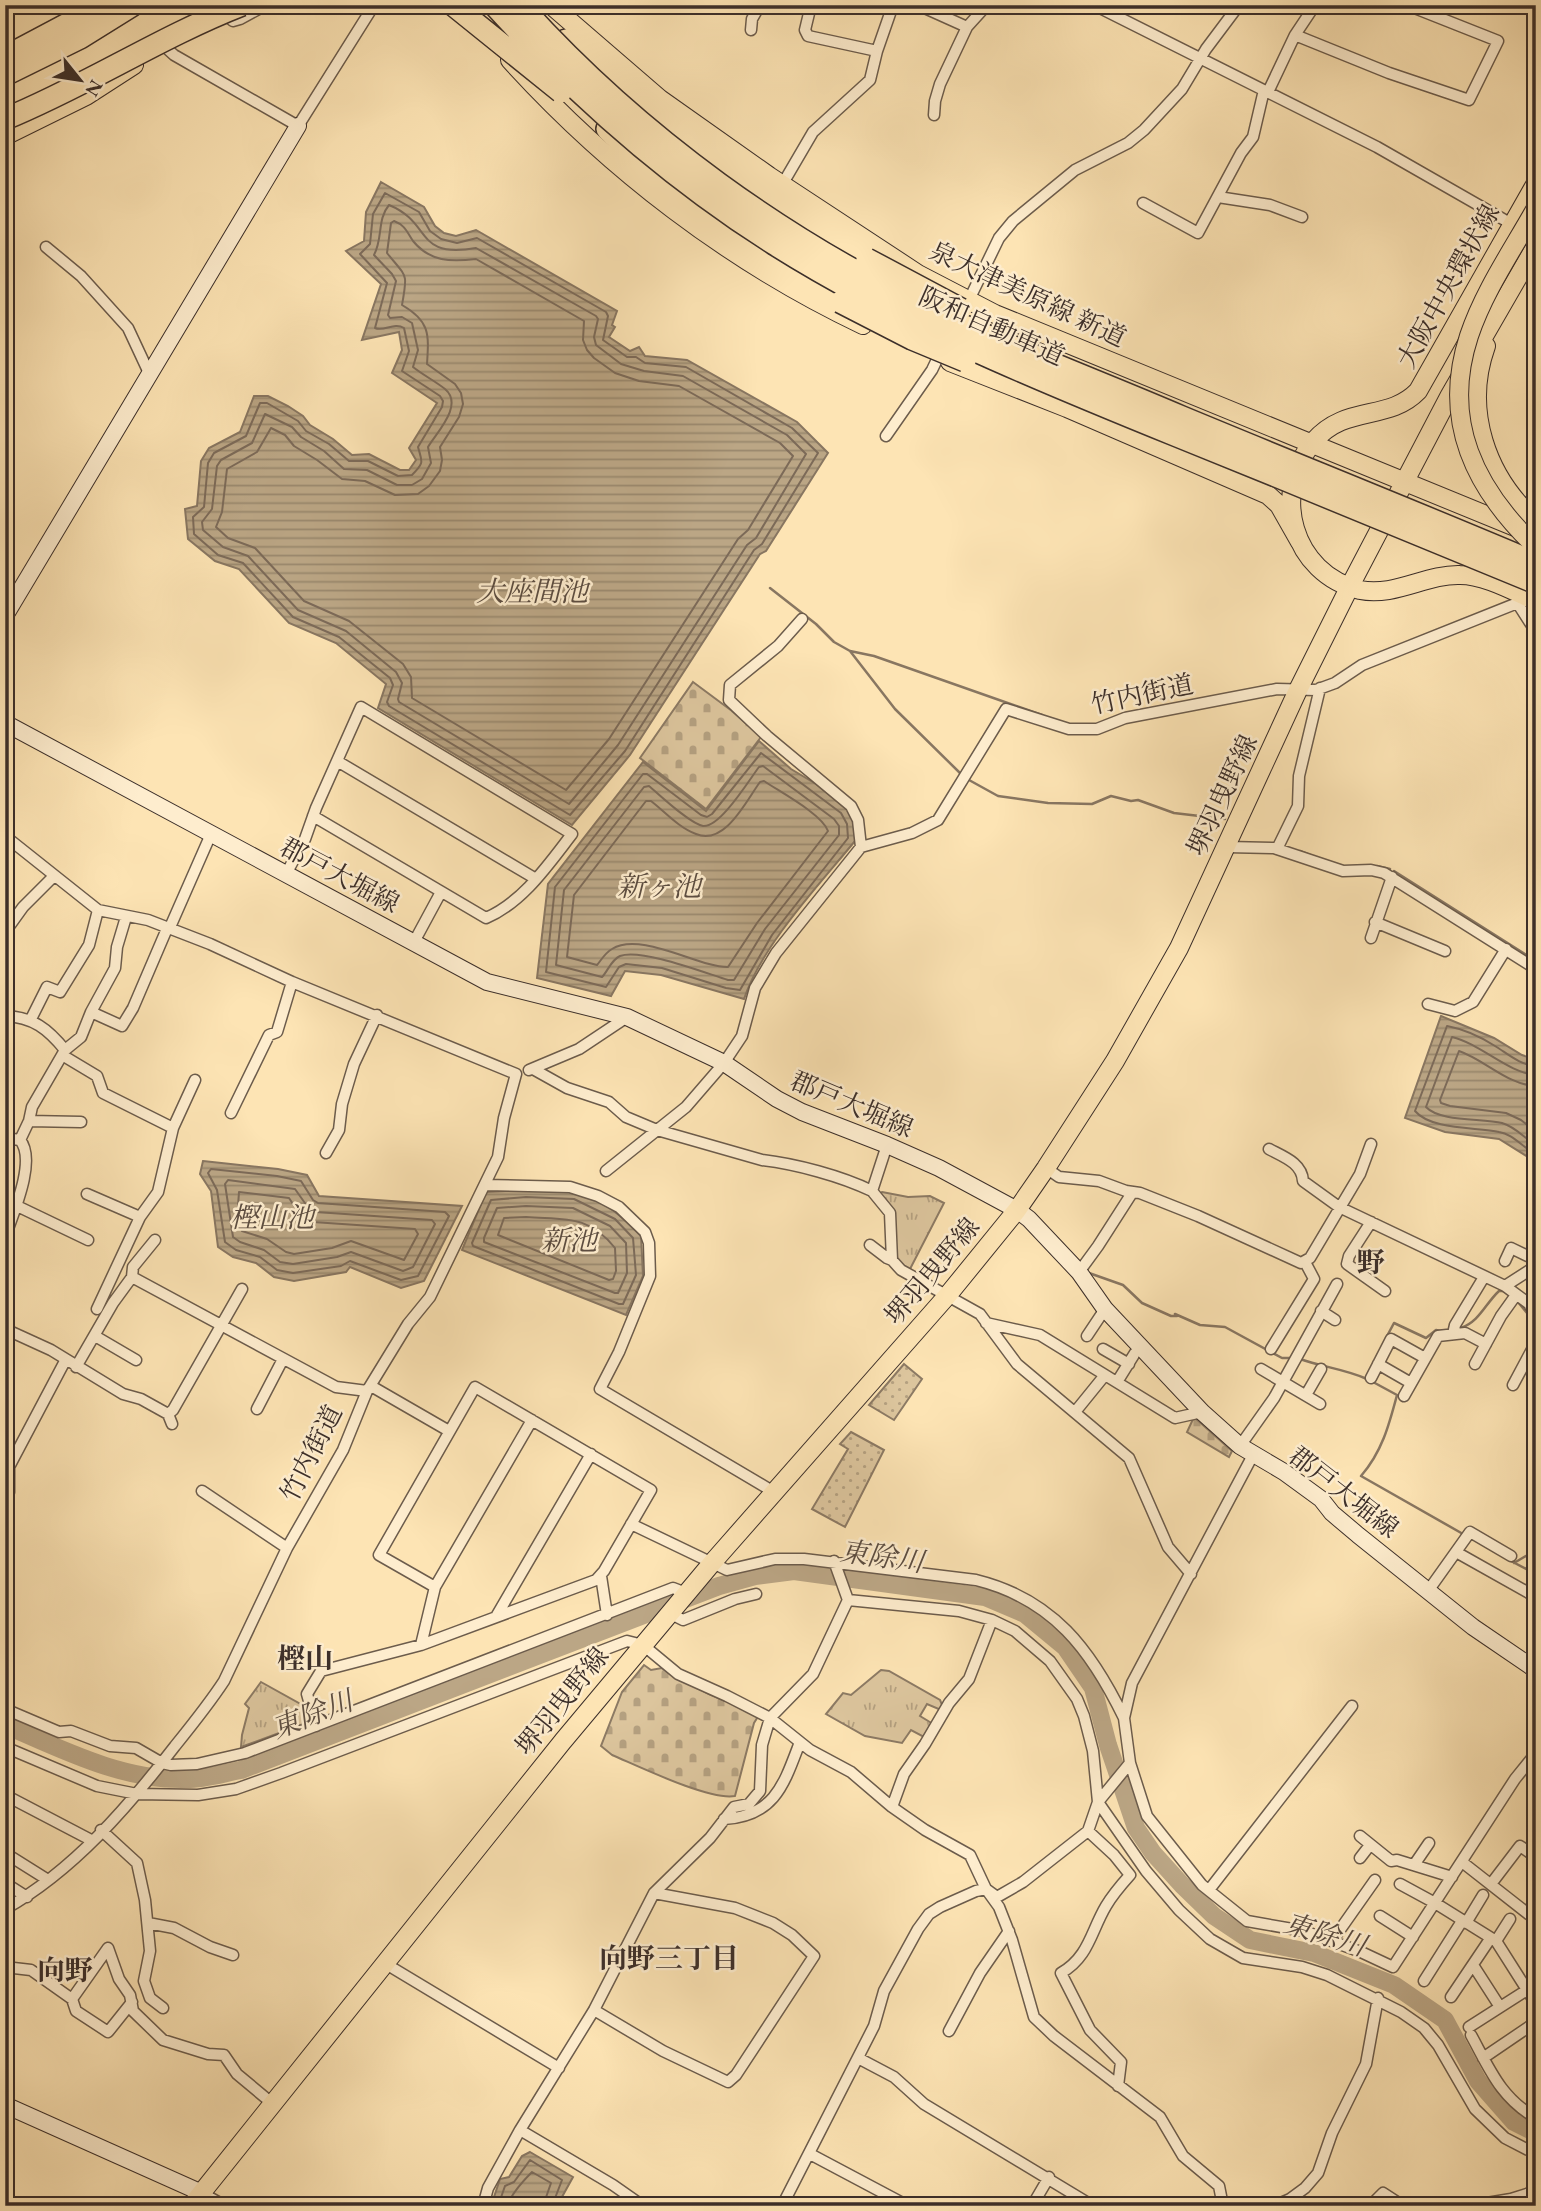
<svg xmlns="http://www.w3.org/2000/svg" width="1541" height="2211" font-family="'EB Garamond','Noto Serif JP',serif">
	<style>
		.grass { fill: url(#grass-dots); stroke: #8c7a64; stroke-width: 2 }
		.cemetery { fill: url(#cemetery-stones); stroke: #8c7a64; stroke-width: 2 }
		.park { fill: url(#park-tufts); stroke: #8c7a64; stroke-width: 2 }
		.water { fill: url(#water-rules); stroke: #887661; stroke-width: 2 }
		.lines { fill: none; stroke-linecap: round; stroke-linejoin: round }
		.shore { stroke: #7c6a58; stroke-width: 2 }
		.stream { stroke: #887661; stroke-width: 2.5 }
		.river { stroke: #bba685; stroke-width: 18 }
		.street-casing { stroke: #6c5c4c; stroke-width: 13 }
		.secondary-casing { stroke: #3c2f2a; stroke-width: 18 }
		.primary-casing { stroke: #3c2f2a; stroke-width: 20 }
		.highway-casing { stroke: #3c2f2a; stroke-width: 24 }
		.street { stroke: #feedce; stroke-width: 10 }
		.secondary { stroke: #feedce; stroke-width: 16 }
		.primary { stroke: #fde4b4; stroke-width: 18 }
		.highway { stroke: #fde4b4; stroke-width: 21 }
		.primary-bridge-casing { stroke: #3c2f2a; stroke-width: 20; stroke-linecap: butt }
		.highway-bridge-casing { stroke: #3c2f2a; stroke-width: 24; stroke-linecap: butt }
		.primary-bridge { stroke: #fde4b4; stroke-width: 18 }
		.highway-bridge { stroke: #fde4b4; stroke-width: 21 }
		.labels { text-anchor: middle; stroke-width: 5; stroke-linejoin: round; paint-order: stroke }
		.street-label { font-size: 26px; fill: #3c2f2a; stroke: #feedce }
		.water-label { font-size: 28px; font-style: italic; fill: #5c4d41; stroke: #feedce }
		.neighbourhood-label { font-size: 28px; font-weight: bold; fill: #3c2f2a; stroke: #feedce }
	</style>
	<defs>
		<pattern id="grass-dots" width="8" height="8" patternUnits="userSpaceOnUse" patternTransform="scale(1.75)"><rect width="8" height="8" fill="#dcc59d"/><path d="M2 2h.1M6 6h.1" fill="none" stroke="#b4a080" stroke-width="1.8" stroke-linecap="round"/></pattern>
		<pattern id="cemetery-stones" width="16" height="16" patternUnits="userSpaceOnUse" patternTransform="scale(1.75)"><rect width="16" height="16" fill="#dcc59d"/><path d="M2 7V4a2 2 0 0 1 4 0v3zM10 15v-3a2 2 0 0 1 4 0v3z" fill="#b4a080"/></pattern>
		<pattern id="park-tufts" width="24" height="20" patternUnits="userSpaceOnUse" patternTransform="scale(1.75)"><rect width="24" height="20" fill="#dcc59d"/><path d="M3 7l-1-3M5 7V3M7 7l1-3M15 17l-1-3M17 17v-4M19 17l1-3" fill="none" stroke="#b4a080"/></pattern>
		<pattern id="water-rules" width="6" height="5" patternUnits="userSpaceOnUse" patternTransform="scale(1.75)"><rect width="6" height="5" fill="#bba685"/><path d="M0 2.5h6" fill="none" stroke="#99886d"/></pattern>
	</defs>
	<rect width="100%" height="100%" fill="#fde4b4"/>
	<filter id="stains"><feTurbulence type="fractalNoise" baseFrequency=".00286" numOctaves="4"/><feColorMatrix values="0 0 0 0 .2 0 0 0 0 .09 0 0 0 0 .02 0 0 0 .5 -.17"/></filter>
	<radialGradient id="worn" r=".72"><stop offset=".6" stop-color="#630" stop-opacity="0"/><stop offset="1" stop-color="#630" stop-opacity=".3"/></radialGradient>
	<!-- grass -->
	<path class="grass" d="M904,1364L922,1379L894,1420L869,1405Z
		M851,1432L884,1450L845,1527L812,1509L848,1449L840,1444Z"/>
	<!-- cemetery -->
	<path class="cemetery" d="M693,682L732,711L761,737L706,809L640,758Z
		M1194,1417L1232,1451L1229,1457L1187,1432Z
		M644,1665L651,1670L662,1668L709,1694L759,1715L754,1723L735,1796C710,1801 638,1766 612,1755L601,1746L622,1692Z"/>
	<!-- park -->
	<path class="park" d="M882,1192L908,1197L930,1196L944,1203L909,1271L894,1256L893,1234L880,1195Z
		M881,1670L889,1671L940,1700L943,1707L941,1710L927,1704L920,1716L933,1724L924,1737L911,1730L902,1743L865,1736L826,1714L843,1693L851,1695Z
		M261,1682L304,1706L308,1718L306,1723L241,1747L242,1735L249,1708L245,1704Z"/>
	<!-- water -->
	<path class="water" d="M381,182L424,207L435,226L444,233L456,236L476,230L617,311L612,325L615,327L609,337L630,351L639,347L645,356L687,360L797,422L828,453L766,551L760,554L630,755L572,825L378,708L386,684L336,643L289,623L239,569L215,561L188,539L185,509L197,506L201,461L209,448L240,432L254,396H268L288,406L303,416L310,425L333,439L352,455L369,454L400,470H409L416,460L409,448L437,403L392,373L402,350L399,332L362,340L381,284L346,251L364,241L366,212Z
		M759,741L791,769L816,784L847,809L854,822L855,841C819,885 762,945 744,999L661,975L625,971L611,996L537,978L548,884L643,762L706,811Z
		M1441,1016L1494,1038L1522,1055L1536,1060V1162L1499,1139L1445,1132L1405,1118Z
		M203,1161L278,1169L307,1175L319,1196L462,1206L424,1281L401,1288L350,1267L346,1272L294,1281L274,1277L256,1263L233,1257L218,1247L211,1191L200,1174Z
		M526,1190C542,1192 563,1189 577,1193C603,1199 623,1217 641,1236L643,1276L626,1315L462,1250L486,1192Z
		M530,2152L573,2177L557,2206H491L500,2179L509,2177L522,2156Z"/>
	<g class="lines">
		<!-- shore -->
		<path class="shore" d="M385,193L419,212L430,231L441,239L457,243L477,238L606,312L608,316L603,340L627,357H636L645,363L686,367L792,428L818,453L762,544L754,550L625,751L570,815L389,706L387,702L393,685L390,678L339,637L293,617L243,563L218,555L194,534L193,517L204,507L208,463L214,453L246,436L260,403H267L298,421L306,431L329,444L349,461H368L398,476L412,475C425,462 422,462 418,447L442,407L443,401L440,396L402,371L409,351L404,328C394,322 384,332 375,328L387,283L360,254L370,244L373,214Z
			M389,205C433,223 414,259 476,248L596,316L598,319L594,337L596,345L621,364L644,371L683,376L787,435L806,454L756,538L747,545L618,745L569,804L399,702L398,699L402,683L396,672L346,631L298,610L248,556L223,547L203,530L202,522L212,509L217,466L221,460L252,443L265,414L292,427L301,437L324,451L344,469L367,470L397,485H412L422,479L431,463L428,447C437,432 464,405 445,389C435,381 423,375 413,367L418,350L412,323L402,317L390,318L388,315L396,281L392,274L374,255C383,239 377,219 389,205Z
			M394,221C405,225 407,232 413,241C430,262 451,262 476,259L584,321L583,340L587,350L594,358L615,373L639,381L679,386L780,443L793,456L748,530L738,539L609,739L566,790L412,698L411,677L403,664L349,621L304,601L255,548L228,538L216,527L222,512L227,469L257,452L271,428L285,435L294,446L317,460L342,479L365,481L395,495L418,494L429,486L440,471L442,460L440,447L459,417L463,404L461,393L455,384L427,364C429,334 430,321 402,305C408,272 407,278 387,253L391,223Z
			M761,753L841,813L847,824L848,838L772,935L740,990L726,988L662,968L626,964L619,967L606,987L546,972L555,887L643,774H647L701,815L707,817L712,814Z
			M763,766L834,819L839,826V835L765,929L734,980H728C705,973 641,948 620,956C611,960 608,971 602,977L556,965L564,890L644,787L649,786C661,796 689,823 703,826C720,828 749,780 759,767Z
			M764,781C780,792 822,814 828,831L757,923L728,967C700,968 641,931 612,949C605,953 602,959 597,965L567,957L574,895L646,801H651C664,811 679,828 696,834C725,846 746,801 760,782Z
			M1536,1066C1520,1065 1508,1054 1495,1046C1481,1037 1463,1029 1447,1026L1415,1111C1431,1130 1476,1127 1499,1132C1513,1134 1523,1148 1536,1154
			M1536,1075C1508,1073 1481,1044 1452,1037L1426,1107C1440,1122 1482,1118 1502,1123C1516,1127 1524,1138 1536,1145
			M1536,1086C1508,1085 1485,1060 1459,1051L1440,1100L1441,1103L1450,1106L1506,1113L1521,1120L1536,1132
			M211,1169L277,1176L301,1181L313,1200L318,1203L445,1212L449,1216L418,1276L401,1280L350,1261L341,1266L293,1273L277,1270L260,1257L236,1250L225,1242L217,1190L208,1173Z
			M228,1180L295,1189L307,1206L316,1212L432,1220L435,1224L413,1267L403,1271L351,1252L337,1257L293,1264L280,1262L264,1250L240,1242L233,1237L225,1184Z
			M239,1192L289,1198L301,1216L313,1222L415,1229L418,1234L404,1260L351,1241L332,1248L294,1254L286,1252L267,1239L242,1231L238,1206Z
			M526,1197L574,1199L615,1219L633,1238L636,1275L623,1304H619L473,1246L472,1243L491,1200Z
			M526,1206L573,1208L610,1226L626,1243L627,1273L618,1293H615L484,1242V1238L497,1208Z
			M526,1217C564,1220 588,1214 615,1248L616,1271L613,1279L609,1280L498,1235L504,1218Z
			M498,2206L505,2186L514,2182L530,2160L562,2180L552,2206
			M507,2206C511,2195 524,2180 532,2172L551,2183L543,2206"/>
		<!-- stream -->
		<path class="stream" d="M770,588L816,624L834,642L850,651L874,656L1042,715
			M850,651L895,709L961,774
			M969,780L998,796L1048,803L1092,804L1111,796L1131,801L1138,800L1174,813L1225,819
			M1300,851L1310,855
			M1377,866L1390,869
			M1394,871L1536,961
			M1089,1273L1123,1285L1142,1303L1171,1316H1177L1175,1314L1200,1325L1225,1327L1282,1358H1293
			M1518,1302L1527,1313L1536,1318
			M1461,1328C1480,1321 1485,1304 1499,1291H1504
			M1386,1338L1394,1323L1426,1338L1436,1330L1441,1331
			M1300,1359C1322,1367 1345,1369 1367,1379
			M1373,1382L1397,1395C1389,1425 1382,1452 1361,1476L1463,1534
			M1509,1560L1536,1574
			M1514,1563L1536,1550"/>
		<!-- river -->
		<path class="river" d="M5,1725C63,1750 123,1781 187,1779C205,1779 224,1773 241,1770L719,1586L755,1576L794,1571L985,1597L1025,1614L1065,1647L1093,1688L1108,1745L1136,1828L1153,1853L1182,1885L1214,1916L1250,1940L1314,1953L1394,1985L1445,2020L1478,2081L1514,2122L1536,2133"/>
		<!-- street casing -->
		<g class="street-casing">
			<path id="street" d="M431,5H444
				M811,5L805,30L808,36L877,51
				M918,5L967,27
				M1094,5L1377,147L1536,238
				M223,13L233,21L240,19L266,5
				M751,30L752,19L760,5
				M1295,35L1389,73L1469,100L1498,41L1407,5
				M163,45L174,55L298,126L374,5
				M1268,92L1295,35L1315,5
				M934,115L935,101L940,84L967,27L987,5
				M782,185L813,132L870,80L877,51L893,5
				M1218,197L1270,205L1302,217
				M1143,203L1198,233L1241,153L1253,137L1264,90
				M46,247L81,276L128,328L149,373
				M967,304L999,238L1013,221L1075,170L1128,143L1144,130L1182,89L1206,49L1239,5
				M886,436L932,370L942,349
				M1518,604L1536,632
				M802,619L778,646L730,685L729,700L767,736L851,806L858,820L861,847
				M337,761L536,879
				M5,836L98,910L148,920L210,944L292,982L516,1074
				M1227,847L1274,848L1343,871L1371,870L1384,873L1536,969
				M1277,849L1298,806L1299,776L1320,688
				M286,874L305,839L316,808L361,707L572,834C548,865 523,902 486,918L313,816
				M1375,922L1445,951
				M5,932L23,907L54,876
				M1371,938L1392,877
				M414,942L441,892
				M1428,1004L1455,1011L1473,1002L1506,949
				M91,1012L115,968L117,947L126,917
				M5,1016C33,1017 48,1029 65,1050
				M31,1019L47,987L60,992L89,945L98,910
				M62,1055L97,1076L103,1093L173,1128L158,1192L140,1217L97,1309
				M533,1069L567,1088L609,1102L626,1117L657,1130L762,1160C796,1164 841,1176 872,1191L887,1145
				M529,1070L579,1049L627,1017
				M231,1113L269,1035L277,1032L292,982
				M29,1121L81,1122
				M173,1128L195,1080
				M5,1138L20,1140
				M1269,1149C1284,1157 1302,1163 1303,1181L1339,1207L1505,1286L1536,1309
				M326,1153L339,1130L342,1104L354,1064L377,1015
				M1046,1168L1059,1177L1099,1181L1126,1191L1140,1193L1198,1216L1301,1263L1310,1258L1360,1174L1371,1144
				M606,1171L686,1107L724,1063L742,1036L755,988L776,953L861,847L912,833L938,820L1006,709L1069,729H1097L1125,718L1277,689L1316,690L1335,683L1362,665L1530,598
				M485,1185L570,1187L598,1196L619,1207L645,1232L649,1243L650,1276L619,1352L600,1389L774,1492
				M872,1191L890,1213L892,1260L901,1270L980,1314L1017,1364L1129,1458L1168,1547L1191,1574
				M87,1194L140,1217
				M15,1205L88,1240
				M1371,1222L1349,1256L1347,1264L1385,1291
				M5,1237C13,1214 37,1160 20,1140L29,1121L32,1107L65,1050L81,1037L91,1012L122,1026L133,1008L166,931L171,925L211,834
				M870,1245L887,1258L892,1260
				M1505,1261L1511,1248L1536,1260
				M1079,1272L1098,1246L1132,1193
				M132,1277L336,1387L367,1391
				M1505,1286L1536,1266
				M1530,1306L1536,1288
				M1321,1311L1335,1320
				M986,1323L1040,1335L1175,1418L1202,1412
				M5,1329L51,1350L123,1394L141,1399L168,1414L172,1424
				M1453,1334L1455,1325L1484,1277
				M95,1336L136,1360
				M1087,1336L1105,1309
				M1103,1349L1129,1364
				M1271,1349L1314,1279L1305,1262
				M1378,1364L1411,1383
				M1475,1364L1501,1316L1516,1295
				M76,1367L113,1303L132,1277L133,1267L155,1240
				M1261,1369L1320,1404
				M1371,1378L1391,1339L1425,1358
				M1117,1382L1135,1353L1142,1349
				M1513,1385L1536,1342
				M371,1386L449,1431
				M1306,1395L1321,1369
				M1404,1396L1438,1336L1465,1333L1486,1344
				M257,1409L283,1359
				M1075,1412L1105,1375
				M168,1414L173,1410L242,1289
				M1240,1446L1274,1398L1337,1284
				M1253,1455L1132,1683L1124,1718L1130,1763L1147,1816L1202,1885L1247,1921L1304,1931L1361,1952L1393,1967L1515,1779L1536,1753
				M202,1491L287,1548
				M5,1504L9,1492V1467L65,1361
				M631,1524L727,1570L775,1559H804L976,1580C1053,1599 1091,1650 1124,1718
				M1456,1552L1536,1597
				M601,1576L607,1615
				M1428,1591L1470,1532L1511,1556
				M848,1600L959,1611L992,1620L1015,1631L1050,1661L1077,1699L1084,1716L1093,1751L1098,1802L1146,1871L1179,1910L1210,1939L1243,1958L1302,1967L1327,1975L1401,2012L1424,2028L1438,2045L1475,2109L1505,2138L1536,2154
				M669,1613L683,1620L735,1599L756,1594
				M497,1615L591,1454
				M421,1645L435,1587L532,1420
				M5,1709L59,1732L71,1731L110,1746L136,1748L162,1763L171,1765L197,1764L245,1753L673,1588L686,1593
				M316,1726L307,1694L321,1671L421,1645L596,1580L604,1571L651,1490L475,1387L379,1555L435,1587
				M5,1747L97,1786L137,1794L198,1795L236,1789L281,1773L627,1641L643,1645L678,1674L727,1696L770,1718L810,1750L851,1772L892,1807L925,1830L970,1855L986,1889L999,1907L1012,1940L1034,2017L1054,2036L1160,2117L1183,2156L1219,2186L1223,2206
				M5,1795L91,1840
				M892,1807L904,1774L925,1744L949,1703L969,1679L992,1620
				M724,1819C775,1816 784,1784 800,1742
				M101,1830L137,1863L145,1900L150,1951L144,1981L150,1998L163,2008
				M1088,1831L1114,1855L1130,1875C1121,1885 1113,1894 1106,1906C1091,1931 1089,1957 1061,1973L1090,2030L1121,2062L1118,2086
				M1360,1836L1391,1861L1397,1860L1452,1877
				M5,1853L48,1880
				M1360,1858L1370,1845
				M1462,1862L1536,1920
				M1414,1865L1429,1843
				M5,1883L27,1897
				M1400,1884L1435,1903L1496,1941L1536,2004
				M1491,1884L1520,1846L1536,1857
				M1209,1890L1352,1706
				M5,1909C73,1871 128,1807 175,1746C192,1725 209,1704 224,1681L287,1548L343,1450L367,1391L408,1324L430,1297L498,1157L504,1118L516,1074
				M1380,1916L1413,1937
				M148,1923L174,1928L210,1947L233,1955
				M1466,1923L1483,1895
				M1332,1941L1375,1880
				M1496,1941L1510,1919
				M386,1964L559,2068
				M1473,1965L1500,2007
				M5,1967L31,1970L72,1999L76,2011L108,2032L132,2002
				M1424,1981L1462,1921
				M1451,1997L1490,1939
				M72,1999L108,1948L119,1979L130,1995L133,2011L163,2040L208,2054L224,2055L237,2074L273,2104
				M594,2010L663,2051L728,2082L736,2075L814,1956L792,1935L773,1923L735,1908L654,1893
				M1469,2027L1527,1990
				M949,2031L980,1973L1009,1931
				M1471,2035C1490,2070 1501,2098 1536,2118
				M858,2058L894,2077L924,2104L1093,2206
				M1483,2058L1536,2022
				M520,2130L613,2185L643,2206
				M810,2154L908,2206
				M202,2193L225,2206
				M483,2206L488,2188L520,2130L594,2010L654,1893L710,1838L734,1807L749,1804L760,1791L762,1745L770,1718L813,1674L848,1600L834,1561
				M782,2206L874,2026L884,1991L918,1929L929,1914L940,1907L976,1891L986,1889L997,1897L1023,1882L1088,1831L1098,1802L1130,1763
				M1032,2206L1049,2177
				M1274,2206L1290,2199L1305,2188L1318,2173L1332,2133L1366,2064L1378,1998
				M1370,2206L1383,2193L1403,2206
				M1469,2206L1511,2199L1536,2191"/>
		</g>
		<!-- secondary casing -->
		<g class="secondary-casing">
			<path id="secondary" d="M5,616L298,126
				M5,723L487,982L627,1017L724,1063L777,1099L802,1112L887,1145L939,1168L1017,1210L1029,1219L1079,1272L1105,1309L1202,1412L1240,1446L1284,1472L1321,1499L1332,1513L1358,1535L1473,1627L1536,1670
				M5,2105L202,2193"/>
		</g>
		<!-- primary casing -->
		<g class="primary-casing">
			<path id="primary" d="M551,5L660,99L769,176L918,274L995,314L1520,529
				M510,60C609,169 730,262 863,325
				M5,136L86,96L134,65
				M1536,183L1418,391C1388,422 1346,404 1314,441C1270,492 1292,574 1360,590C1395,597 1426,574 1460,575C1485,575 1513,591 1536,601
				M1486,346C1463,410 1486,477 1536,521
				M950,362L1067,408L1268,495L1279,505L1300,542
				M191,2206L563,1741L712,1563L947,1296L1017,1210L1046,1168L1115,1061L1179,948L1298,690L1350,586L1450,395L1533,251"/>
		</g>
		<!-- highway casing -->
		<g class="highway-casing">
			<path id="highway" d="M566,40C660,122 760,196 867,259
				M5,88L171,5
				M5,106L212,5
				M607,129C623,144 637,161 653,175C711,224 775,264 840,302"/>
		</g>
		<!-- street -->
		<use href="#street" class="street"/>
		<!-- secondary -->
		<use href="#secondary" class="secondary"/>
		<!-- primary -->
		<use href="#primary" class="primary"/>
		<!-- highway -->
		<use href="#highway" class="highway"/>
		<!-- primary-bridge casing -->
		<g class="primary-bridge-casing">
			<path id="primary-bridge" d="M1536,208C1513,249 1484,291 1469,336C1441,421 1475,489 1536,547"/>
		</g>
		<!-- highway-bridge casing -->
		<g class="highway-bridge-casing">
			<path id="highway-bridge" d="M453,5L561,92
				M494,5C577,96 670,178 774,244C901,324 1039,380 1177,436C1297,484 1416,534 1536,583
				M520,5C639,137 788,244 949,319C1026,354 1105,384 1182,417C1300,466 1418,513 1536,563
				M5,57L103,5
				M5,75L80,38L133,5
				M5,119C86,86 160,37 242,5
				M867,259L961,309
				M840,302L912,339L965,361"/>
		</g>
		<!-- primary-bridge -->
		<use href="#primary-bridge" class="primary-bridge"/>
		<!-- highway-bridge -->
		<use href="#highway-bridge" class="highway-bridge"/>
	</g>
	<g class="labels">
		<!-- street labels -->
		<g class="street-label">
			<text transform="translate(1448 286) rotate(-61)" y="9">大阪中央環状線</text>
			<text transform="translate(1028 294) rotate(25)" y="9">泉大津美原線 新道</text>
			<text transform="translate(992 326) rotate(24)" y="9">阪和自動車道</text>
			<text transform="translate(1142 694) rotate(-12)" y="9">竹内街道</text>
			<text transform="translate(1222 795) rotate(-65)" y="9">堺羽曳野線</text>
			<text transform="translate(340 875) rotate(28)" y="9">郡戸大堀線</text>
			<text transform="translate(852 1104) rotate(23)" y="9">郡戸大堀線</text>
			<text transform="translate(932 1271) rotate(-50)" y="9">堺羽曳野線</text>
			<text transform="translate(311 1453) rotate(-63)" y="9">竹内街道</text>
			<text transform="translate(1344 1492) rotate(38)" y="9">郡戸大堀線</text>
			<text transform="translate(562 1701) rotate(-51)" y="9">堺羽曳野線</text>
		</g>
		<!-- water labels -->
		<g class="water-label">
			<text x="532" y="601">大座間池</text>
			<text x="659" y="896">新ヶ池</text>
			<text x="272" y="1227">樫山池</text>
			<text x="569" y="1250">新池</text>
			<text transform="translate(882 1556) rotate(8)" y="10">東除川</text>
			<text transform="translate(312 1714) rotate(-21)" y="10">東除川</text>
			<text transform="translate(1325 1934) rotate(17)" y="10">東除川</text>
		</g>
		<!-- neighbourhood labels -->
		<g class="neighbourhood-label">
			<text x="1371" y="1272">野</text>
			<text x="305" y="1668">樫山</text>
			<text x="669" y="1968">向野三丁目</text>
			<text x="65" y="1980">向野</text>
		</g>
	</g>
	<!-- margin -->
	<rect width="1541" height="2211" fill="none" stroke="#fde4b4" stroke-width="28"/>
	<rect x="7" y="7" width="1527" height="2197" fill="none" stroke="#3c2f2a" stroke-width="3.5"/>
	<rect x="14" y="14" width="1513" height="2183" fill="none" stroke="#3c2f2a" stroke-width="2"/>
	<!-- north arrow -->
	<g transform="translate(80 80) rotate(120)" stroke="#feedce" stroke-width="5" paint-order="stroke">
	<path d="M0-5L12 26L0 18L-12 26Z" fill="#3c2f2a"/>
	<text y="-10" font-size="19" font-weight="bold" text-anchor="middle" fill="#3c2f2a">N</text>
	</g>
	<rect width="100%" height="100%" filter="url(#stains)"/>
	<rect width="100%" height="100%" fill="url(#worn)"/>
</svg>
